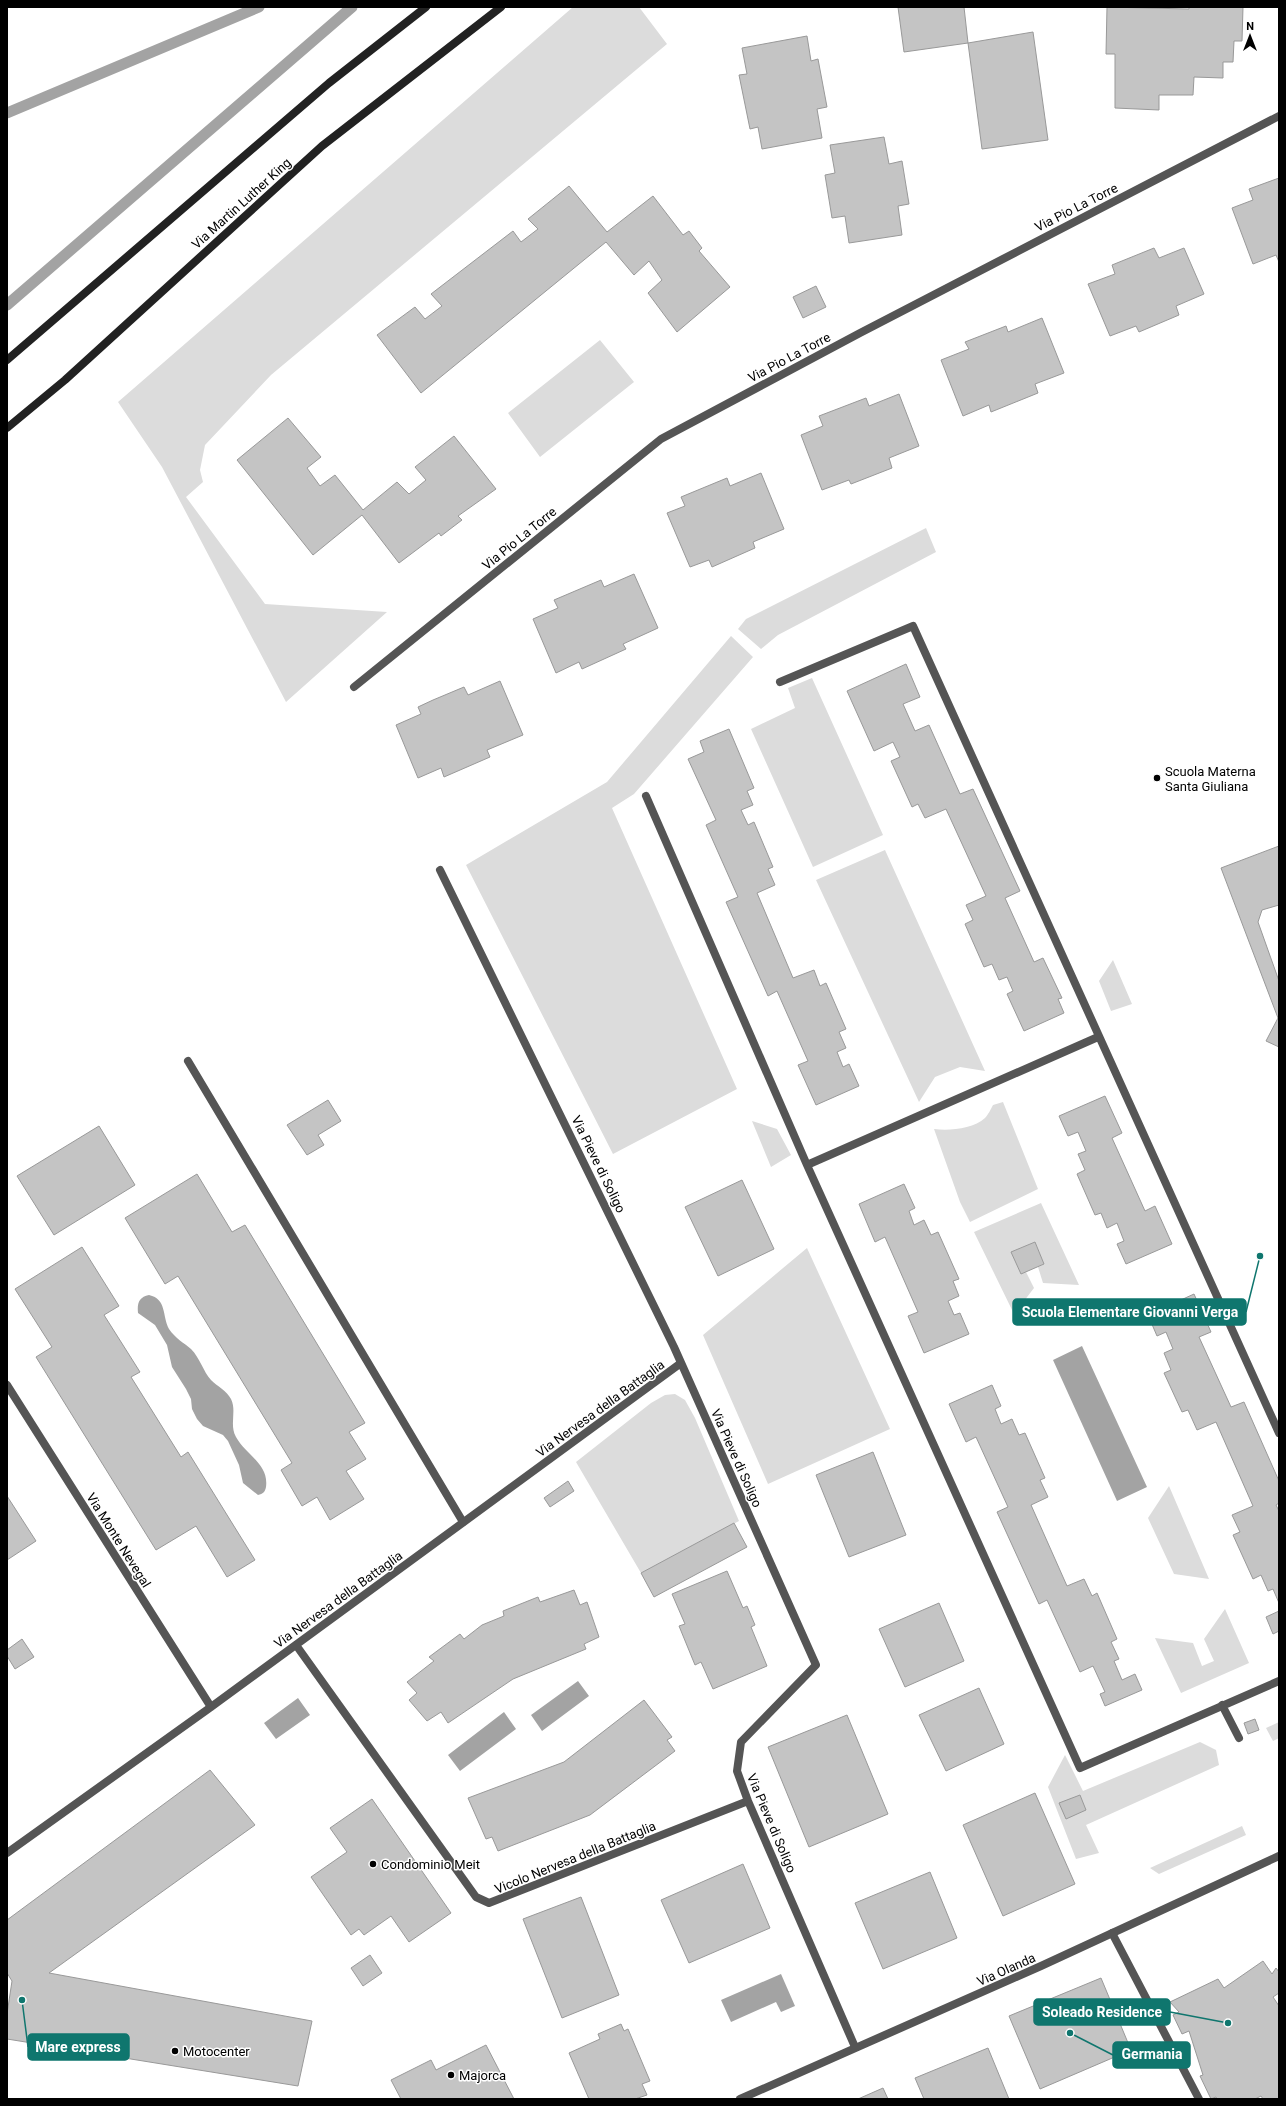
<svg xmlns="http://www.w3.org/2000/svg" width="1286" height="2106" font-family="Roboto,sans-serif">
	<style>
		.green { fill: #dcdcdc }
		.water { fill: #a3a3a3 }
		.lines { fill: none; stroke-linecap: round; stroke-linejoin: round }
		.stream { stroke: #a3a3a3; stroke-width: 11 }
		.building { fill: #c4c4c4; stroke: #999 }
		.service { stroke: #555; stroke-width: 8 }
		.minor { stroke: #555; stroke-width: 8 }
		.secondary { stroke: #222; stroke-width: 8 }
		.poi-dot { fill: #000; stroke: #fff; stroke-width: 1.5 }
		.labels { text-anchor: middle; stroke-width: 3; stroke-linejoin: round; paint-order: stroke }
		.street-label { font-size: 13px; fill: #000; stroke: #fff }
		.poi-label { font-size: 13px; fill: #000; stroke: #fff; text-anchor: start }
		.leader { fill: none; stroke: #0f766e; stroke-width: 1.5 }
		.callout-dot { fill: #0f766e; stroke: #fff; stroke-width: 1.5 }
		.callout { fill: #0f766e; stroke: #0f766e; stroke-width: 1.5 }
		.callout-label { font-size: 14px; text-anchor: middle; font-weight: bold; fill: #fff }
	</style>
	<rect width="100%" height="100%" fill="#fff"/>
	<!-- green -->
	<path class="green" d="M573,7H639L667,44L271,375L205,445L200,470L203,482L186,497L265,604L387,612L286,702L162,467L118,402Z
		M600,340L634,382L540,457L508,413Z
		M926,528L936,552L778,635L761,649L738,629L746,619Z
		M731,636L753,657L634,794L612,808L737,1089L613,1154L466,865L607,782Z
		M812,678L883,835L813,867L751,729L795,708L788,688Z
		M885,850L985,1071L960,1067L935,1077L919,1102L816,880Z
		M1113,960L1132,1004L1111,1011L1099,981Z
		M1003,1102L1038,1189L970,1222L960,1202L934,1129C949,1131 973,1129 985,1118C988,1115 991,1109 993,1105Z
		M752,1121L777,1129L791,1155L771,1167Z
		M1041,1203L1079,1285L1043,1283L1038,1267L1044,1264L1035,1242L1012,1252L1021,1274L1026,1272L1034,1288L1014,1314L974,1232Z
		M807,1248L890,1429L768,1484L703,1335Z
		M675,1394L685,1400L695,1418L739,1521L641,1573L576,1462L651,1403L665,1395Z
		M1169,1486L1209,1579L1174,1574L1148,1518Z
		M1225,1609L1249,1663L1181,1693L1155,1638L1193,1643L1202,1666L1214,1661L1204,1639Z
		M1279,1722V1738L1273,1741L1266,1728Z
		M1200,1742L1216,1750L1219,1765L1086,1825L1099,1853L1076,1859L1048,1787L1065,1755L1083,1791Z
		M1242,1826L1246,1835L1159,1874L1150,1868Z"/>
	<!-- water -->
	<path class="water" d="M149,1295C167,1299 162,1316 169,1329C175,1338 184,1343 191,1349C200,1358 203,1371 211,1380C217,1386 227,1391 231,1399C237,1411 229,1425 236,1437C246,1455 269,1464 266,1487C265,1492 263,1494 258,1495L243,1483L239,1465L228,1441L223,1435L203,1426L197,1419L192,1409L191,1399L186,1389L172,1367L167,1345L155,1325L138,1313C137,1303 139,1297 149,1295Z
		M1082,1346L1147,1487L1117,1501L1053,1360Z
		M578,1681L589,1696L542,1731L531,1715Z
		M298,1698L310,1715L276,1739L264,1723Z
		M504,1712L516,1729L460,1771L448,1755Z
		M781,1974L795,2006L781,2012L776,2002L731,2022L721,2000Z"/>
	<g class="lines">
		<!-- stream -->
		<path class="stream" d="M7,113L259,7
			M7,305L352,7"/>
	</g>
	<!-- building -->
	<path class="building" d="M898,7H964L968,43L904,52Z
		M1107,7L1189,9V7H1243L1242,41H1234L1233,62H1223V78L1194,77L1193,95H1159V110L1115,108V54H1106Z
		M1033,32L1048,140L982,149L968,43Z
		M807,36L811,61L818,59L827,107L817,109L822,138L762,149L758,127L750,129L739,75L747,74L742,48Z
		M884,137L889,164L902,161L909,204L898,206L902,235L849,243L845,216L832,218L825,175L835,173L830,145Z
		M1279,178V262L1276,255L1253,264L1232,208L1253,200L1249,189Z
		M569,186L607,232L653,196L683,235L689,231L702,248L699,251L730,287L677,332L648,293L662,280L649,261L634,275L606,242L421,393L377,335L415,307L425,319L442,306L431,294L513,231L521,242L538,229L528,219Z
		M1154,248L1159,258L1184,248L1204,294L1176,306L1179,315L1139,332L1136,326L1110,336L1088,284L1115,274L1112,265Z
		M816,286L826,307L803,318L793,297Z
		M1042,318L1064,373L1035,384L1038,393L991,412L989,405L963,416L941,360L969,349L965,342L1006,326L1008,332Z
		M899,394L919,446L889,458L892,468L851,484L849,480L822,490L801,435L823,426L819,416L866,398L869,406Z
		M288,418L321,457L307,468L320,486L335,475L363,510L397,482L409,494L426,480L415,467L454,436L496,489L458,516L462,520L441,536L439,533L399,563L362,515L313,555L237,460Z
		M761,473L784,529L753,542L755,548L712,567L709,560L690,567L667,513L685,506L681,497L727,478L730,486Z
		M634,574L658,628L623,644L626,649L582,669L579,662L556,673L533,619L558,608L554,600L601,580L604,587Z
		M906,664L920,697L903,704L915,731L929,725L960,794L973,789L1020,891L1005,898L1034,962L1043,958L1062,998L1058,999L1064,1013L1024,1031L1007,994L1013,991L1007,977L999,980L992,964L984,967L965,924L973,920L966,905L986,896L946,809L925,818L918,804L912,807L891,761L900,757L893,742L874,751L847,691Z
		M500,681L523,735L487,750L490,757L444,777L441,768L418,778L396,725L421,714L418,707L433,700L464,687L468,695Z
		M729,729L754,788L747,791L753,805L741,810L748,825L754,822L773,867L768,869L775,885L757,893L793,978L814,970L820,986L826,983L846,1029L839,1032L846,1048L837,1052L843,1067L849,1064L859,1086L816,1105L798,1065L808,1061L777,991L768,996L726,902L738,897L706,825L716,820L688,759L704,752L700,741Z
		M1279,846V905L1262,910L1258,922L1279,981V1047L1266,1041L1278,1018L1221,868Z
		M1105,1096L1122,1133L1112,1138L1145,1211L1155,1206L1172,1244L1126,1264L1117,1244L1124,1241L1117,1223L1107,1228L1101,1213L1095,1215L1077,1174L1085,1170L1078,1154L1086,1151L1078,1132L1068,1136L1059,1116Z
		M328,1100L341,1121L318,1135L324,1145L307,1155L287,1125Z
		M99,1126L135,1185L54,1235L17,1176Z
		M197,1174L232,1232L245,1225L365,1423L349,1432L366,1459L346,1471L364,1499L330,1520L317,1497L302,1506L281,1470L292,1463L178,1276L165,1284L125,1218Z
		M742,1180L774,1249L718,1276L685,1207Z
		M904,1184L915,1208L909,1211L914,1225L924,1220L931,1235L938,1232L959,1279L953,1281L959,1296L948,1301L954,1315L960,1313L969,1334L924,1353L908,1316L918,1312L885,1237L875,1242L859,1204Z
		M1035,1242L1044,1264L1021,1274L1011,1252Z
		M82,1247L119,1306L104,1315L140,1372L131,1377L181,1457L188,1452L255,1560L227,1577L196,1526L156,1550L36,1357L52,1347L15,1289Z
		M1194,1294L1211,1332L1199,1337L1231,1407L1244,1402L1279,1481V1503L1276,1505L1279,1511V1603L1273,1589L1268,1591L1261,1575L1253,1579L1233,1535L1240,1532L1232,1515L1253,1506L1216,1422L1197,1430L1188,1410L1182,1412L1164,1373L1171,1370L1164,1353L1173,1349L1166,1332L1157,1336L1148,1315Z
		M992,1385L1001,1406L995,1409L1001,1424L1012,1419L1019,1435L1025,1433L1045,1478L1040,1480L1048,1497L1031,1505L1067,1586L1084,1579L1092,1596L1097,1593L1117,1639L1111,1642L1119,1659L1114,1661L1122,1680L1135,1674L1142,1690L1105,1706L1100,1694L1105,1692L1093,1666L1080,1672L1047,1600L1039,1604L997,1512L1008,1507L976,1437L966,1442L949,1404Z
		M873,1452L906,1535L849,1557L816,1475Z
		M568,1481L574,1491L550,1507L544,1498Z
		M7,1496L36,1541L7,1560Z
		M734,1523L747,1547L654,1597L641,1573Z
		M727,1571L743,1608L747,1606L755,1625L751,1627L767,1666L713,1689L701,1662L695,1665L679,1626L685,1624L672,1594Z
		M574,1590L580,1605L587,1602L599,1637L584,1644L586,1649L513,1679L448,1723L441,1712L427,1721L409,1700L417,1693L407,1682L434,1661L429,1657L460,1634L464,1639L482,1625L504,1616L503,1611L538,1597L540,1602Z
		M939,1603L964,1661L905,1687L879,1629Z
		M1279,1611V1631L1273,1634L1266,1617Z
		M22,1639L34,1657L15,1669L7,1656V1650Z
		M979,1688L1004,1744L946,1771L919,1715Z
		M644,1700L672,1737L667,1740L675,1751L590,1815L498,1851L492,1837L486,1839L468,1798L564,1762Z
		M847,1715L888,1814L809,1847L768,1747Z
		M1255,1719L1259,1730L1248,1734L1244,1723Z
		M210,1770L255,1825L49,1973L312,2021L298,2086L7,2039V2014L12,1981L7,1973V1920Z
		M1035,1793L1075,1884L1003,1916L963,1825Z
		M1080,1795L1086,1810L1066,1819L1059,1803Z
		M372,1799L451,1913L409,1942L391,1916L364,1935L359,1929L351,1935L311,1877L347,1852L330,1828Z
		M743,1864L770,1928L689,1963L661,1900Z
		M930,1872L957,1938L883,1969L855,1903Z
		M581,1897L619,1995L562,2018L523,1919Z
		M370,1955L382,1973L363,1986L351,1968Z
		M1263,1961L1272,1974L1276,1968L1279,1972V1993L1273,1997L1279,2006V2099H1263L1261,2096L1255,2099H1217L1216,2097L1211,2099L1200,2076L1203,2075L1189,2031L1182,2034L1173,2015L1179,2012L1170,2002L1218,1979L1224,1988Z
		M1101,1978L1131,2050L1040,2089L1009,2016Z
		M621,2024L624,2031L628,2029L650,2081L642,2084L647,2095L635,2099H589L569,2053L600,2039L598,2034Z
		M486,2045L514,2099H401L391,2080L431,2060L436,2070Z
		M988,2048L1009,2099H924L915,2078Z
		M883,2088L888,2099H858Z"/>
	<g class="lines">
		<!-- service -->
		<path class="service" d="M780,682L913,626L1279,1433
			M646,796L807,1165L1080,1768L1279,1681
			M188,1061L463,1522
			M807,1165L1098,1037
			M1222,1705L1239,1738
			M1112,1933L1199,2099"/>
		<!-- minor -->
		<path class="minor" d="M354,687L661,439L860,333L1279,116
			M440,870L674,1347L816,1665L741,1742L737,1771L748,1801L855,2047
			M7,1385L211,1707
			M296,1645L476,1897L489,1903L748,1801
			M7,1853L211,1707L681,1363
			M740,2099L1041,1966L1279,1856"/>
		<!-- secondary -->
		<path class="secondary" d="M7,360L329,83L426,7
			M7,428L65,380L322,146L501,7"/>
	</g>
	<!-- markers -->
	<g class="poi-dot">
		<circle cx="1157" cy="778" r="4"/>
		<circle cx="373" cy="1864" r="4"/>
		<circle cx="175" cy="2051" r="4"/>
		<circle cx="451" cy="2075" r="4"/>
	</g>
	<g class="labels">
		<!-- street labels -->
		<g class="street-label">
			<text transform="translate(241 203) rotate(-42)" y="5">Via Martin Luther King</text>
			<text transform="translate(1076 207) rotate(-27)" y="5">Via Pio La Torre</text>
			<text transform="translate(789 357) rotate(-28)" y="5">Via Pio La Torre</text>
			<text transform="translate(519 538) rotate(-39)" y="5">Via Pio La Torre</text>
			<text transform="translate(599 1164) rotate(64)" y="5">Via Pieve di Soligo</text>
			<text transform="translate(600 1408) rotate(-36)" y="5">Via Nervesa della Battaglia</text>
			<text transform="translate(737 1458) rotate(66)" y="5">Via Pieve di Soligo</text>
			<text transform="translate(119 1540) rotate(58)" y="5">Via Monte Nevegal</text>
			<text transform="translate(338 1599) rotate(-36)" y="5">Via Nervesa della Battaglia</text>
			<text transform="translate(772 1823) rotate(67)" y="5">Via Pieve di Soligo</text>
			<text transform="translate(575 1857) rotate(-22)" y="5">Vicolo Nervesa della Battaglia</text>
			<text transform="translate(1006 1969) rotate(-24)" y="5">Via Olanda</text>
		</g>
		<!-- poi labels -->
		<g class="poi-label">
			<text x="1165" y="776">Scuola Materna<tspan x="1165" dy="15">Santa Giuliana</tspan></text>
			<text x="381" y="1869">Condominio Meit</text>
			<text x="183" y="2056">Motocenter</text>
			<text x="459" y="2080">Majorca</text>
		</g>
	</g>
	<!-- callouts -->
	<path class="leader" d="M1260 1256L1246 1312M1228 2023L1170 2012M22 2000L28 2047M1070 2033L1113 2055"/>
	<g class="callout-dot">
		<circle cx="1260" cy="1256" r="4"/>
		<circle cx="1228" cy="2023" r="4"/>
		<circle cx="22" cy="2000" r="4"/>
		<circle cx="1070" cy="2033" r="4"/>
	</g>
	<g class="callout">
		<rect x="1013" y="1299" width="233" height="26" rx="4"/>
		<rect x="1034" y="1999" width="136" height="26" rx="4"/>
		<rect x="28" y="2034" width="101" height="26" rx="4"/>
		<rect x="1113" y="2042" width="77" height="26" rx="4"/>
	</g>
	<g class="callout-label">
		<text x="1130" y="1317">Scuola Elementare Giovanni Verga</text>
		<text x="1102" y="2017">Soleado Residence</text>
		<text x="78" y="2052">Mare express</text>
		<text x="1152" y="2059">Germania</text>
	</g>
	<!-- border -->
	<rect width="1286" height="2106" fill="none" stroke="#000000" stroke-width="16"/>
	<!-- north arrow -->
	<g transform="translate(1250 36)" stroke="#ffffff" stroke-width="3" paint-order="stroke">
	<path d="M0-3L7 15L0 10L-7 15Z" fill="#000000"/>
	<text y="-6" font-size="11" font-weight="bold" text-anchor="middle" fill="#000000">N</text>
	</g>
</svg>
